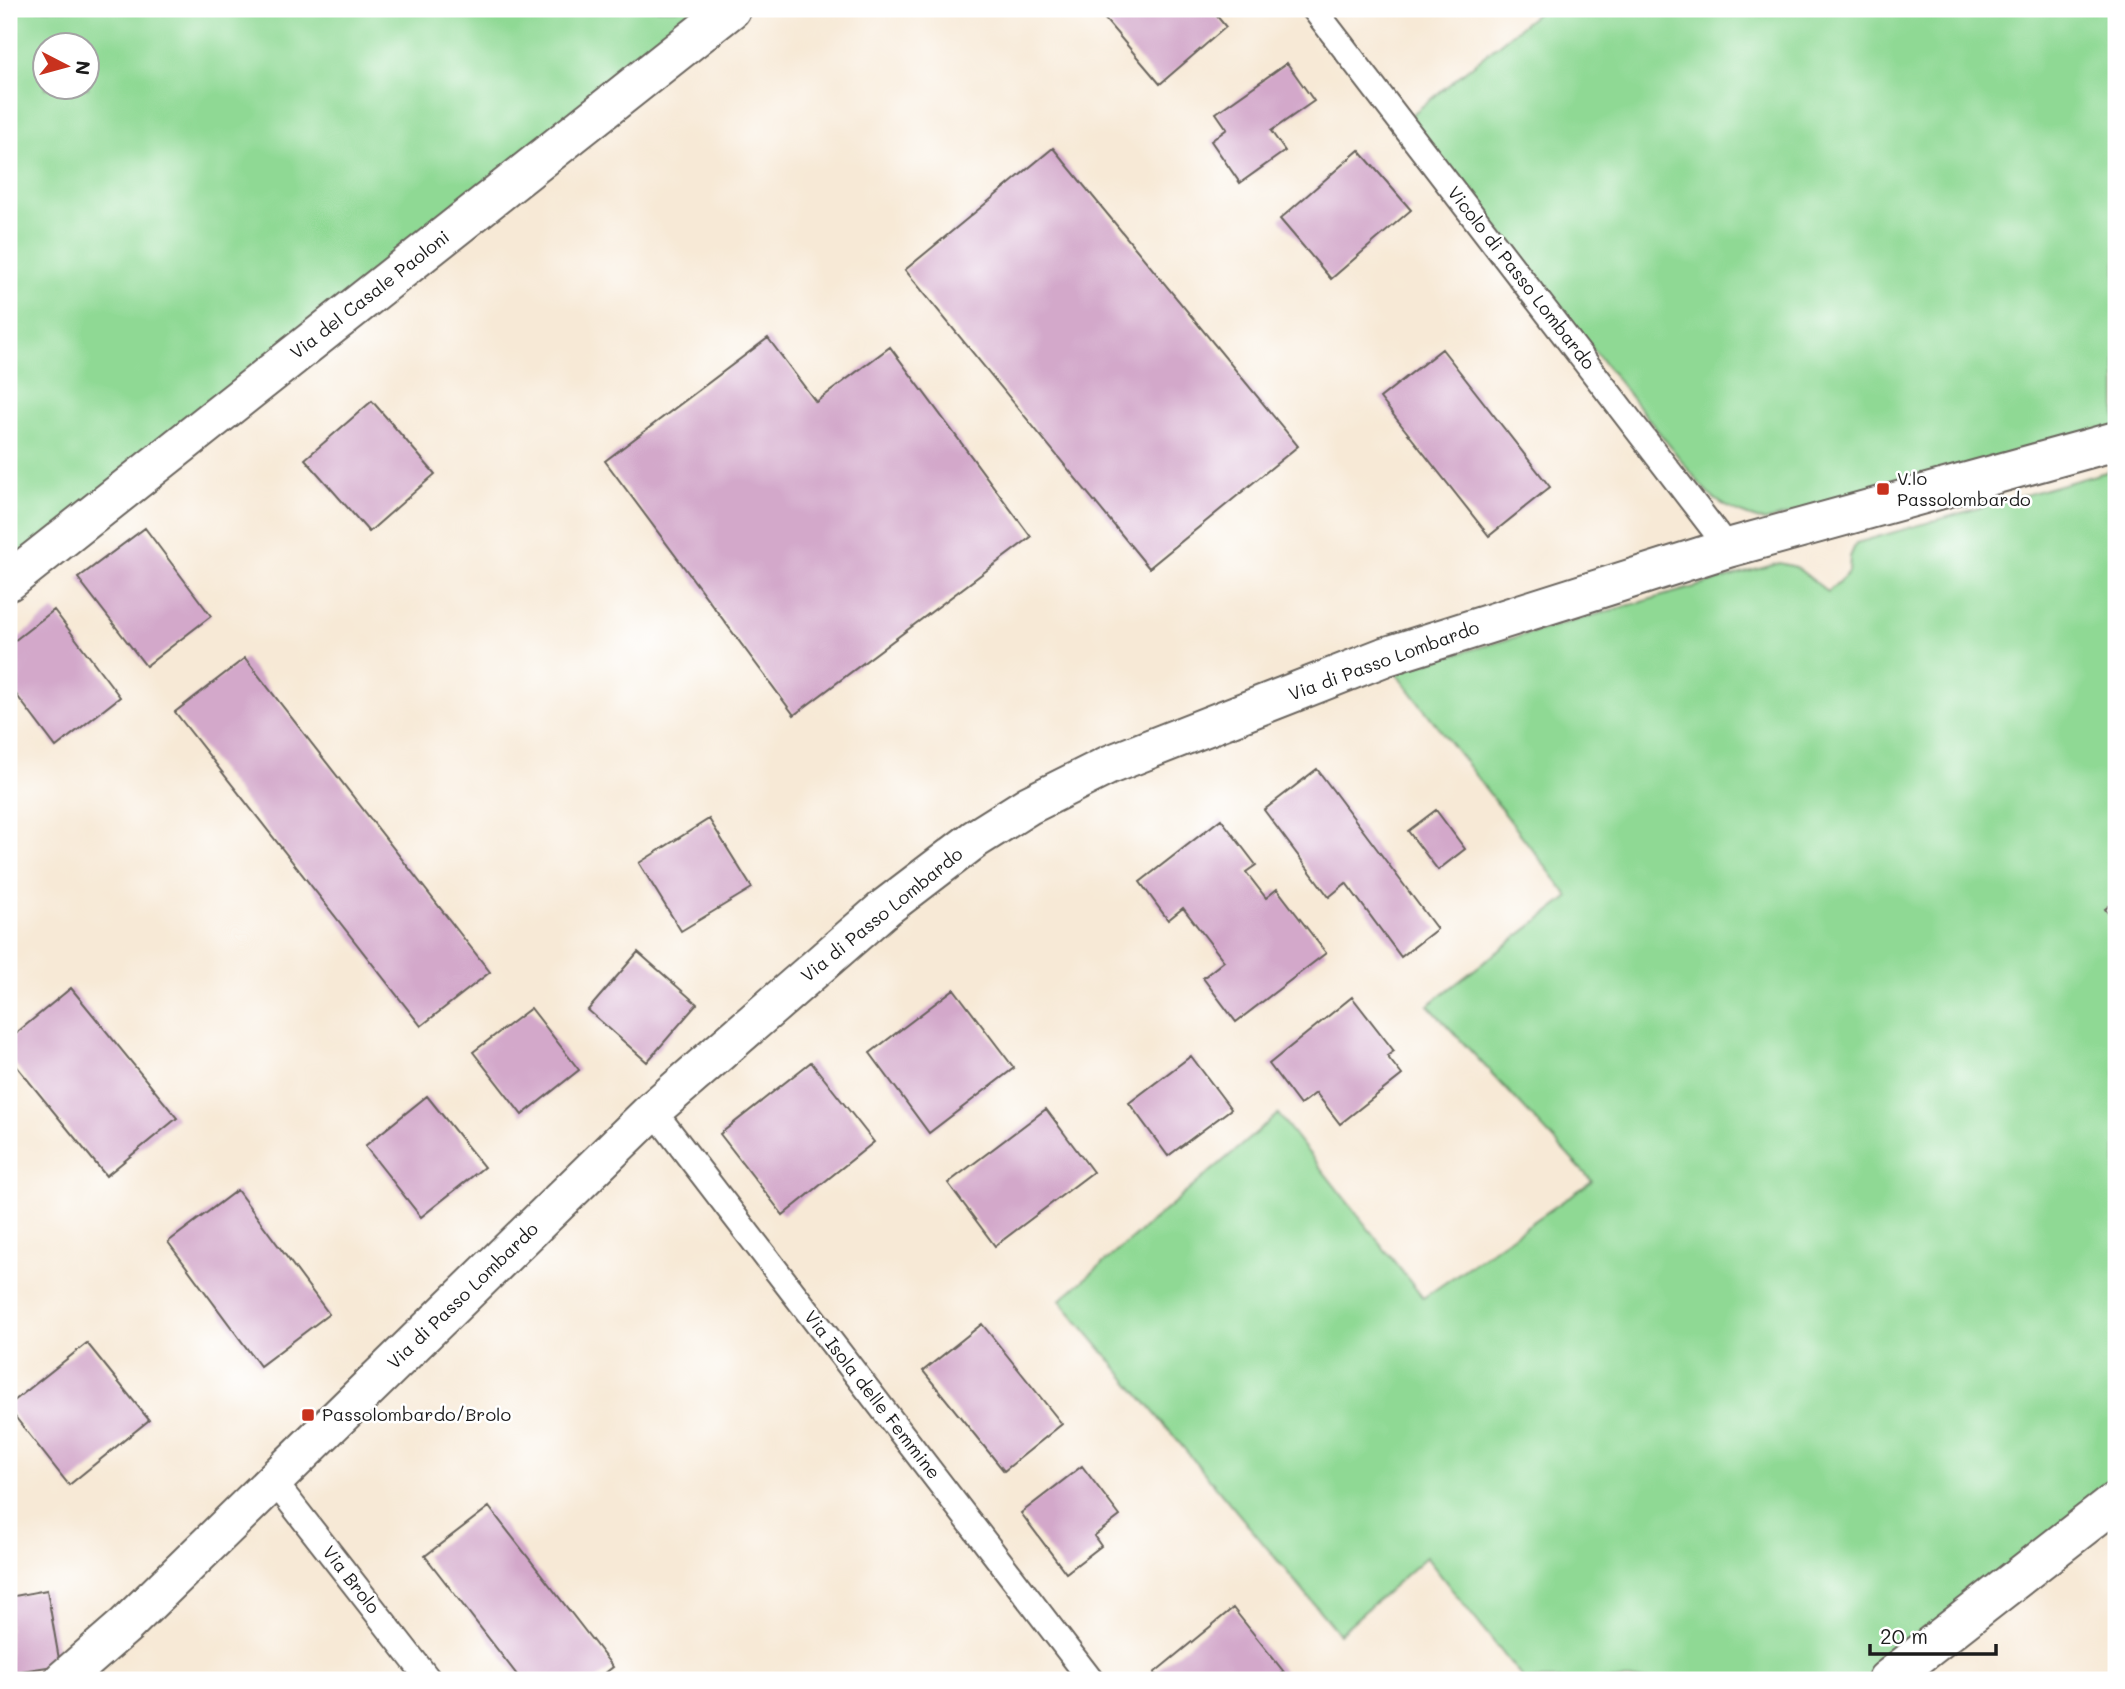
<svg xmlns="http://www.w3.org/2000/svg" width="2125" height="1689" font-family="Mali,sans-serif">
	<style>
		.green { fill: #8fd994; stroke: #567a58; stroke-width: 2; fill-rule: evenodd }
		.building { fill: #d3a8ca }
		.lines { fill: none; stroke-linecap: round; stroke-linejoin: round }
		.service-casing { stroke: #69645d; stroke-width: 28 }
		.minor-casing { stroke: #69645d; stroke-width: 42 }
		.tertiary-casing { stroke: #69645d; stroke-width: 42 }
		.service { stroke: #fff; stroke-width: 24 }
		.minor { stroke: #fff; stroke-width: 38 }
		.tertiary { stroke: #fff; stroke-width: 38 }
		.poi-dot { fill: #c8321e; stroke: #fff; stroke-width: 2.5 }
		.labels { text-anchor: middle; stroke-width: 5; stroke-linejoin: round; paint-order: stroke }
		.street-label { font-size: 18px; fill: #1c1c1c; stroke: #fff }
		.poi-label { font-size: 18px; fill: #1c1c1c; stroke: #fff; text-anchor: start }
	</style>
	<rect width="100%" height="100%" fill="#fff"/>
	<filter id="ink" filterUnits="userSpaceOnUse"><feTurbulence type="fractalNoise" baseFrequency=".0143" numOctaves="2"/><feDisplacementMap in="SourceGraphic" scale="14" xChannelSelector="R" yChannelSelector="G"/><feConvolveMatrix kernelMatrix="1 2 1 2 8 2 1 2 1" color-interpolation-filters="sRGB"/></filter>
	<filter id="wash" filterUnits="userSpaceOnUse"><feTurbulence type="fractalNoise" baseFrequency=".00686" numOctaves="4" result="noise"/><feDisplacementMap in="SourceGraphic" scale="28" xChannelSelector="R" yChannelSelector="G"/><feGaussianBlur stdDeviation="1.57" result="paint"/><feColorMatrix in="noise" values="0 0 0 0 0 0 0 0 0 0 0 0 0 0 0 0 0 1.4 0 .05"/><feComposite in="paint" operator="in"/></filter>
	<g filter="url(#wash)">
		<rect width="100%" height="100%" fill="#f7e9d6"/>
		<!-- green -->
		<path class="green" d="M9,9H731L9,581ZM46,46H88V88H46Z
			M1542,9H2116V429L1764,521C1742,515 1726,508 1708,494L1409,117Z
			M2116,469V1484L1865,1680H1524L1426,1557L1339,1634L1060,1300L1278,1114L1423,1298L1592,1181L1428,1005L1569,897L1395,671L1780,563L1796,567L1828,592L1849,572L1850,557L1856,543Z"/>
		<g id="blocks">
			<!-- building -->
			<path class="building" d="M1113,9H1211L1226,27L1160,84L1103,17Z
				M1287,63L1314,101L1271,131L1285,151L1240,183L1211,141L1227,129L1216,113Z
				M1053,148L1298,446L1149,568L905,270Z
				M1359,150L1411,210L1331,279L1280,219Z
				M768,338L816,402L890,347L1031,537L794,715L605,461Z
				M1442,349L1550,487L1489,536L1380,398Z
				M372,401L435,474L369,532L305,459Z
				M145,528L211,616L146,666L78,578Z
				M54,610L120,697L56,747L9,685V645Z
				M245,658L490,972L421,1026L175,712Z
				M1317,769L1437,929L1401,957L1346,883L1329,897L1264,810Z
				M1436,810L1465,849L1438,870L1408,831Z
				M709,819L752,888L681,931L639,863Z
				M1221,819L1256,865L1246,872L1266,898L1277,889L1326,953L1236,1022L1203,978L1224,961L1183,908L1168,920L1140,882Z
				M2116,901V924L2105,909Z
				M638,952L697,1004L647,1062L588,1010Z
				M71,988L177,1118L106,1176L9,1057V1039Z
				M954,989L1014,1068L929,1133L870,1053Z
				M1352,997L1394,1051L1387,1056L1402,1075L1340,1124L1316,1093L1300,1105L1269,1064Z
				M531,1008L579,1070L522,1115L473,1052Z
				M1191,1056L1231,1109L1168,1156L1129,1103Z
				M811,1062L874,1142L783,1215L720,1134Z
				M427,1096L484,1167L421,1217L365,1146Z
				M1046,1109L1093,1172L995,1246L948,1183Z
				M237,1190L329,1314L260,1366L168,1242Z
				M982,1324L1062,1424L1004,1471L923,1371Z
				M87,1343L149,1420L69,1485L9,1409V1405Z
				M1082,1466L1120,1516L1094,1536L1101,1546L1066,1573L1021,1513Z
				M489,1507L613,1667L596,1680H521L425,1556Z
				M47,1590L60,1665L9,1673V1597Z
				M1233,1608L1284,1672L1274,1680H1161L1154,1673Z"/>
		</g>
	</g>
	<g filter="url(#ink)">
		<use href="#blocks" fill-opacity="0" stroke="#69645d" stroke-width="2"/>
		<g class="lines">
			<!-- service casing -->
			<g class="service-casing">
				<path id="service" d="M1314,9L1728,548
					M653,1110L1091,1680
					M273,1480L429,1680"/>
			</g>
			<!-- minor casing -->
			<g class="minor-casing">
				<path id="minor" d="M9,581L731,9
					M1887,1680L2116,1501"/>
			</g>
			<!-- tertiary casing -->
			<g class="tertiary-casing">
				<path id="tertiary" d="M63,1680L126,1625L653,1110L886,907L975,839L1029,805L1109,765L1384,657L1728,548L2116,441"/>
			</g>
			<!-- service -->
			<use href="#service" class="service"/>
			<!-- minor -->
			<use href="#minor" class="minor"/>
			<!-- tertiary -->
			<use href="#tertiary" class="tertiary"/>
		</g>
	</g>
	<!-- markers -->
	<g class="poi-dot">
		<rect x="1876" y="482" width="14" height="14" rx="3.5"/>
		<rect x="301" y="1408" width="14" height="14" rx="3.5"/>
	</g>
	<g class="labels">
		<!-- street labels -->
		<g class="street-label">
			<text transform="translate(1521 278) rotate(52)" y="6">Vicolo di Passo Lombardo</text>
			<text transform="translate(370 295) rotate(-38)" y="6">Via del Casale Paoloni</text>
			<text transform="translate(1384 661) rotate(-20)" y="6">Via di Passo Lombardo</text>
			<text transform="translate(882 915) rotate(-39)" y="6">Via di Passo Lombardo</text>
			<text transform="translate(463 1296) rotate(-44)" y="6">Via di Passo Lombardo</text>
			<text transform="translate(872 1395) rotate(52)" y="6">Via Isola delle Femmine</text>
			<text transform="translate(351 1580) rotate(52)" y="6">Via Brolo</text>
		</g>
		<!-- poi labels -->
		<g class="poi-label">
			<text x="1897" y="485">V.lo<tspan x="1897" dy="21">Passolombardo</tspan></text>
			<text x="322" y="1421">Passolombardo/Brolo</text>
		</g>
	</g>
	<!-- margin -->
	<rect width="2125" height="1689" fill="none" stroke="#fff" stroke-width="35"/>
	<!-- north arrow -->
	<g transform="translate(66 66) rotate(96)"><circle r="33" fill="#ffffff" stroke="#a4a4a4" stroke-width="2"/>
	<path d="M0-5L12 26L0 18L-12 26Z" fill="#c8321e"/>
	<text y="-10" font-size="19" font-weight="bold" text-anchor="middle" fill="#1c1c1c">N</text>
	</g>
	<!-- scale -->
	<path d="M1870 1644v10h126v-10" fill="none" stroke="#1c1c1c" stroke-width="3.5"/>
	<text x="1880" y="1644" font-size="21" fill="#1c1c1c" stroke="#ffffff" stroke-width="5" paint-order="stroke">20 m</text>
</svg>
